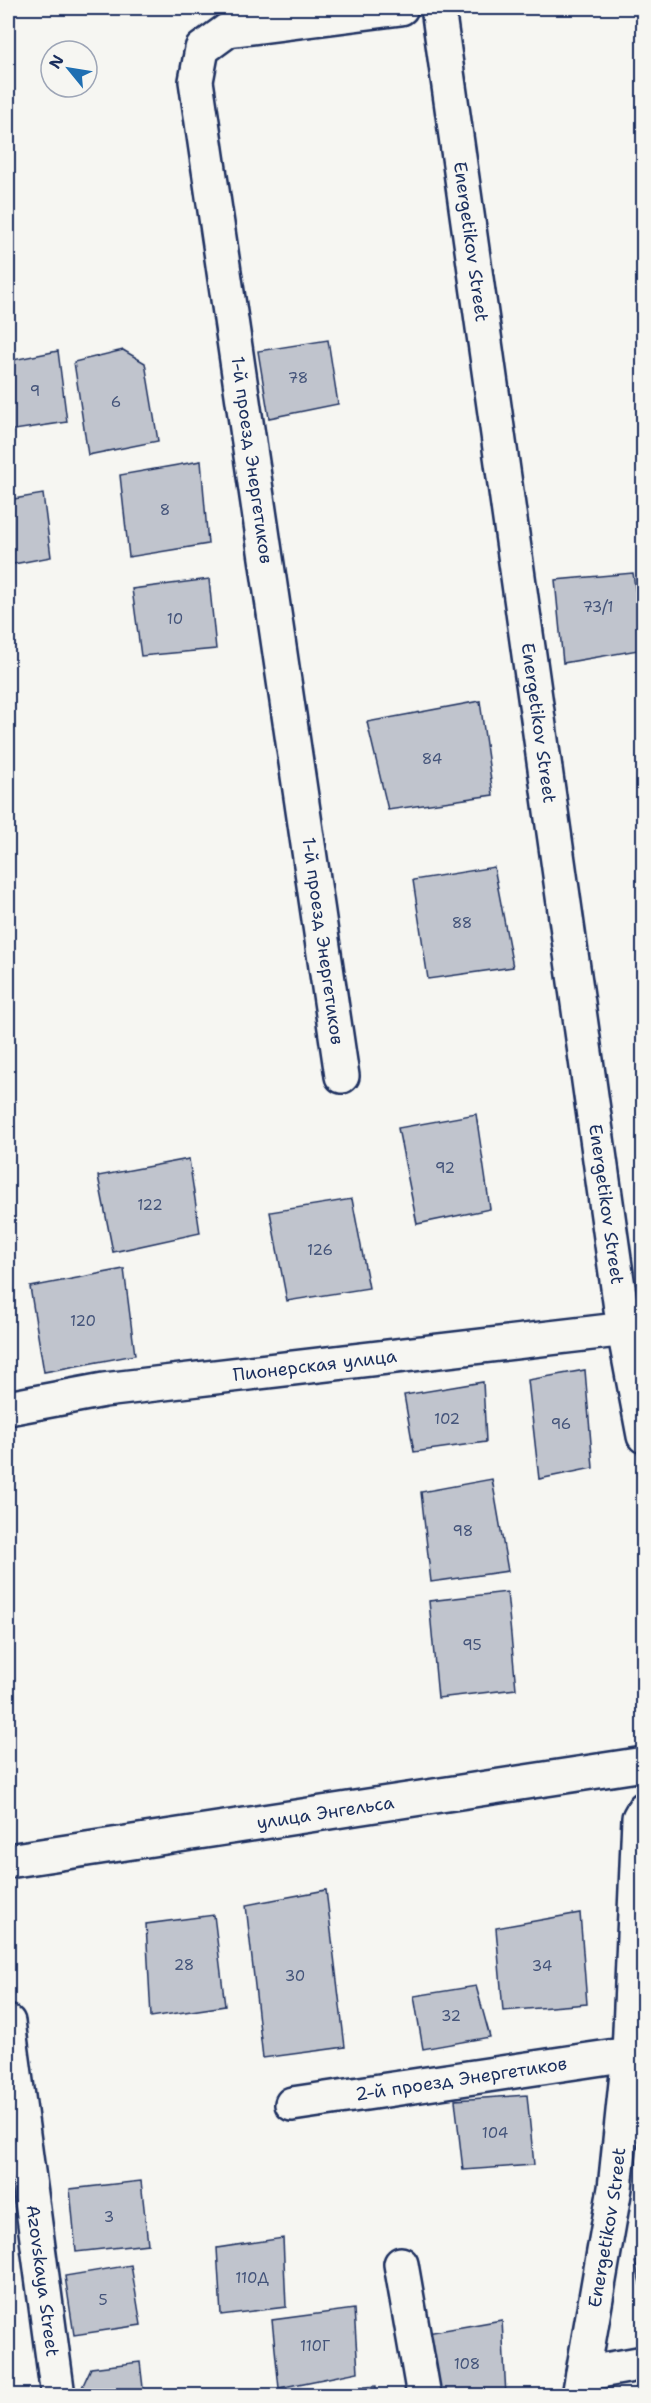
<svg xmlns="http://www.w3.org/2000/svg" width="651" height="2403" font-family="'Shantell Sans',sans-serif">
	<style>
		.building { fill: #c0c4cd; stroke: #1b2f5e; stroke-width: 1.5 }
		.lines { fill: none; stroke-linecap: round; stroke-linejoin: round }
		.street-casing { stroke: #1b2f5e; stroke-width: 38 }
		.street { stroke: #f6f6f2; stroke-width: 33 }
		.labels { text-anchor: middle; stroke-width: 6; stroke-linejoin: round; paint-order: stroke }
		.number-label { font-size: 15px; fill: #44547a }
		.street-label { font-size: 18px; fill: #1b2f5e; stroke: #f6f6f2 }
	</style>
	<rect width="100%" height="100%" fill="#f6f6f2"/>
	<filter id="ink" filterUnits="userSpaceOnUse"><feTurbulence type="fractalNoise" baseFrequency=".0167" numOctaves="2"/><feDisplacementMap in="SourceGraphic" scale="12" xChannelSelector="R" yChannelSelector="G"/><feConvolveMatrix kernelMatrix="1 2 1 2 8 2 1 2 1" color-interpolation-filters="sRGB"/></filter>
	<g filter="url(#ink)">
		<!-- building -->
		<path class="building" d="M328,340L338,404L269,418L258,351Z
			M123,350L145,363L158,441L88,455L74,362Z
			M58,351L67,422L8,431V361Z
			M201,461L208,544L129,557L120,475Z
			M43,494L51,557L8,565V500Z
			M633,573L644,649L563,663L555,580Z
			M209,579L216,649L141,656L132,589Z
			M480,701L493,795L388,810L367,722Z
			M494,867L513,967L428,979L413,880Z
			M476,1114L490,1209L417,1224L398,1128Z
			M189,1159L200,1233L113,1252L98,1176Z
			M352,1199L369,1288L287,1301L270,1212Z
			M124,1269L135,1355L44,1372L30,1287Z
			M585,1370L593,1468L539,1479L528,1380Z
			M483,1382L486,1442L414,1452L404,1395Z
			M492,1479L508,1571L431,1582L421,1492Z
			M507,1592L516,1689L438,1698L429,1601Z
			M326,1890L345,2047L263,2058L246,1905Z
			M580,1913L587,2004L503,2011L496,1928Z
			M214,1915L225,2006L151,2017L146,1924Z
			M476,1986L490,2037L423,2049L414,1996Z
			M527,2095L534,2165L463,2170L455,2100Z
			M141,2181L148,2244L76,2252L70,2189Z
			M283,2238L286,2307L221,2315L217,2248Z
			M644,2260V2300L635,2262Z
			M131,2265L141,2325L74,2335L65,2276Z
			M354,2309L358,2372L279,2388L272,2320Z
			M502,2320L506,2396H433L427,2333Z
			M140,2362L144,2396H78L91,2368Z
			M376,2386V2396H303V2392Z"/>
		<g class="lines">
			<!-- street casing -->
			<g class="street-casing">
				<g id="street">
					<path id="s1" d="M438,8L624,1330L644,1436"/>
					<path d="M342,1076L196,81L202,49L228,30L401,8"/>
					<path id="s2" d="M8,1408L104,1390L644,1327"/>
					<path id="s3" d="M8,1861L644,1764"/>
					<path id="s4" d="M8,2022L58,2396"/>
					<path id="s5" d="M292,2104L629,2054"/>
					<path d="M401,2264L424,2396"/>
					<path d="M583,2374L644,2363"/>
					<path id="s6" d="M579,2396L615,2188L629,2054L639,1818L644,1809"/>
				</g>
			</g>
			<!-- street -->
			<use href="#street" class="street"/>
		</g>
	</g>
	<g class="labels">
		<!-- number labels -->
		<g class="number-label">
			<text x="298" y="383">78</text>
			<text x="35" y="396">9</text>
			<text x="116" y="407">6</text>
			<text x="165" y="515">8</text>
			<text x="598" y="612">73/1</text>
			<text x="175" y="624">10</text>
			<text x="432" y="764">84</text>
			<text x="462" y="928">88</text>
			<text x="445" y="1173">92</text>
			<text x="150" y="1210">122</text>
			<text x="320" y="1255">126</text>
			<text x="83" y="1326">120</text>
			<text x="447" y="1424">102</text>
			<text x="561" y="1429">96</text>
			<text x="463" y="1536">98</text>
			<text x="472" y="1650">95</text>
			<text x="184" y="1970">28</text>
			<text x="542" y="1971">34</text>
			<text x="295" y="1981">30</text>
			<text x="451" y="2021">32</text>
			<text x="495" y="2138">104</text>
			<text x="109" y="2222">3</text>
			<text x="252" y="2283">110Д</text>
			<text x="103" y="2305">5</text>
			<text x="315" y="2351">110Г</text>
			<text x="467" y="2369">108</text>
		</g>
		<!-- street labels -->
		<g class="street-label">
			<text dy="6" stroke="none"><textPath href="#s1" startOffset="236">Energetikov Street</textPath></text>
			<text transform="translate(252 460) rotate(82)" y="6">1-й проезд Энергетиков</text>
			<text dy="6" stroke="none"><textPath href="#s1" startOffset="722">Energetikov Street</textPath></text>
			<text transform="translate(323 941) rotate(82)" y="6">1-й проезд Энергетиков</text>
			<text dy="6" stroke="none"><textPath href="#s1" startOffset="1208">Energetikov Street</textPath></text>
			<text dy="6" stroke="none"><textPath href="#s2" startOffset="310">Пионерская улица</textPath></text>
			<text dy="6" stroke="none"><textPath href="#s3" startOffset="321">улица Энгельса</textPath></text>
			<text dy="6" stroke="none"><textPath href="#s5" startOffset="171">2-й проезд Энергетиков</textPath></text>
			<text dy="6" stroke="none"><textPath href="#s6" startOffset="171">Energetikov Street</textPath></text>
			<text dy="6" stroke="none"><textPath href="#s4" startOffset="261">Azovskaya Street</textPath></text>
		</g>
	</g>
	<!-- margin -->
	<rect width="651" height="2403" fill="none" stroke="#f6f6f2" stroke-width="30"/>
	<rect x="15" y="15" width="621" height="2373" fill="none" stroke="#1b2f5e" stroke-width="2" filter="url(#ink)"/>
	<!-- north arrow -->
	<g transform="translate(69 69) rotate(300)"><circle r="28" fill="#f6f6f2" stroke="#9ea6b7" stroke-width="1.5"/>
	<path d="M0-4.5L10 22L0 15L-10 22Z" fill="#1f6fb2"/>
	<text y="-9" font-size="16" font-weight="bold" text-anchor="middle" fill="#1b2f5e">N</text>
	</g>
</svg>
